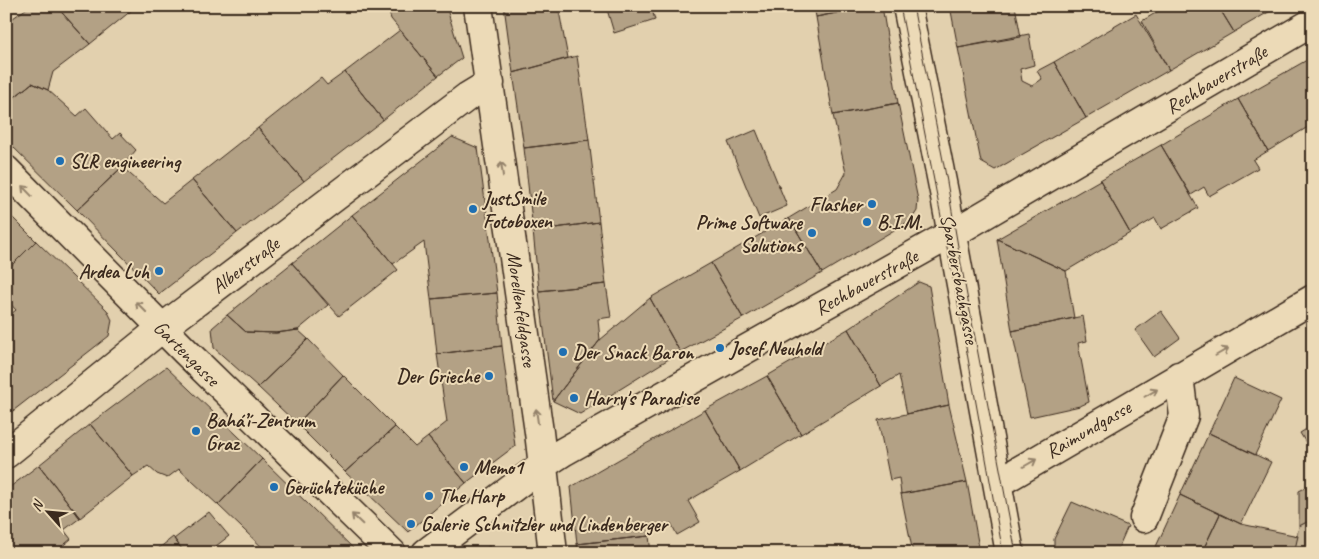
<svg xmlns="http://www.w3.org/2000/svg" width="1319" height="559" font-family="Caveat,sans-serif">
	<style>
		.green { fill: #c6b496; stroke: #806f5a }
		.building { fill: #b3a185; stroke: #3b2a1e }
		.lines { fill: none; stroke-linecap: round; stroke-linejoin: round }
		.minor-casing { stroke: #3b2a1e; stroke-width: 31 }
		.secondary-casing { stroke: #3b2a1e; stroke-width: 31 }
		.minor { stroke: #ecdab7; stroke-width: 28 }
		.secondary { stroke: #ecdab7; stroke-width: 28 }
		.tram { stroke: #3b2a1e; stroke-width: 1 }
		.oneway { stroke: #94826a }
		.poi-dot { fill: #1f6fb2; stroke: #ecdab7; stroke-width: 2 }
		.labels { text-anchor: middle; stroke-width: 4; stroke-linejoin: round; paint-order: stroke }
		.street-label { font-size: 20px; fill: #3b2a1e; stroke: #ecdab7 }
		.poi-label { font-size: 20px; font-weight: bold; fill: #3b2a1e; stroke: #ecdab7; text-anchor: start }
	</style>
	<rect width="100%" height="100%" fill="#e2d0ae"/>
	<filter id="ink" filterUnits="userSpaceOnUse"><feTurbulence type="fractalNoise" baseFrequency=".02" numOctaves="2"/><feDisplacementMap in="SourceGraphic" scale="10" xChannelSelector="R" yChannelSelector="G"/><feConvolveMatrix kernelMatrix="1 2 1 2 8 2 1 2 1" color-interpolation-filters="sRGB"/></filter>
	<g filter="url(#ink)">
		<!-- green -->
		<path class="green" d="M1313,519V553H1294L1299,526Z"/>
		<!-- building -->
		<path class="building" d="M30,6H56L90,44L53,72L48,90L32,83L6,104V23Z
			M56,6H137L90,44Z
			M157,6H169L161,12Z
			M387,6H446L462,58L438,76L391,19Z
			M504,6H558L568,58L513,73Z
			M606,6H651L655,20L614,33Z
			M814,6H872L816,17Z
			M872,6H882L898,103L833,115L816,17Z
			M950,6H1015L1021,37L958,48Z
			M1167,6H1218L1234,32L1169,70L1142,21Z
			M1218,6H1279L1234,32Z
			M1136,14L1169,70L1086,118L1054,62Z
			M400,30L438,76L383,120L345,72Z
			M1029,34L1034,65L1020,69L1022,81L1032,86L1042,79L1037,71L1054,62L1086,118L995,170L981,162L958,48Z
			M577,56L589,140L524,148L513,73Z
			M1313,57V68L1307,60Z
			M1307,60L1313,68V124L1268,151L1238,99Z
			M345,72L383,120L304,181L258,128L321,78L327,85Z
			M32,83L48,90L77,116L86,108L113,139L120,133L136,150L122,167L77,210L6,140V104Z
			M1238,99L1268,151L1253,160L1258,168L1209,196L1204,187L1191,195L1161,145Z
			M898,103L918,200L917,211L911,220L822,273L789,218L837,189L846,173L833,115Z
			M258,128L304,181L237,233L192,180Z
			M756,130L787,206L759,218L728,142Z
			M452,137L478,148L497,293L431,299L424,242L393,264L352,215Z
			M589,140L599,222L533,231L524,148Z
			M1161,145L1198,208L1161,229L1155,218L1130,233L1100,180Z
			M122,167L163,203L192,180L237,233L159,294L77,210Z
			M1100,180L1130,233L1066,271L997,239Z
			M6,211L36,241L6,271Z
			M352,215L398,270L339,316L292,263Z
			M789,218L822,273L743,318L711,263Z
			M599,222L606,284L539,291L533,231Z
			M997,239L1066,271L1074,318L1012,331Z
			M36,241L107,310L112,320L109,336L9,414L6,410V318L16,310L6,299V271Z
			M292,263L328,305L298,330L276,333L246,332L227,315Z
			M711,263L743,318L680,352L650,298Z
			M919,282L929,286L949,405L907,414L899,375L881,386L848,329Z
			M606,284L611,317L598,319L600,340L553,401L539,291Z
			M497,293L502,346L437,354L431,299Z
			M650,298L680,352L580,414L553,401L600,340Z
			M1161,311L1180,338L1154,357L1135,330Z
			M227,315L246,332L276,333L298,330L308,339L258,387L214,348L212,328Z
			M1083,316L1087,341L1078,343L1089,402L1080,406L1030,417L1012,331Z
			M848,329L881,386L801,434L767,376Z
			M308,339L343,375L297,424L258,387Z
			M502,346L515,446L466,483L428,437L447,422L437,354Z
			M166,367L262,459L218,505L179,469L167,478L157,474L148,466L133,476L90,424Z
			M343,375L395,427L345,472L297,424Z
			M767,376L801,434L740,471L705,410Z
			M1234,378L1281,400L1255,455L1209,433Z
			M949,405L967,482L901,494L899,478L890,480L878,420Z
			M705,410L740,471L688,501L700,522L677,535L671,523L649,536L577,544L571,487Z
			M90,424L133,476L80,518L39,465Z
			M1313,425V454L1300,433Z
			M395,427L415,447L428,437L466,483L408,532L345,472Z
			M1209,433L1271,462L1241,524L1180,495Z
			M262,459L358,553H268L218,505Z
			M39,465L80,518L64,530L71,539L54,553H6V490Z
			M967,482L980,553H913L901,494Z
			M1313,484V519L1299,526V491Z
			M1180,495L1220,514L1203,550L1202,553H1153Z
			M1072,502L1128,526L1116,553H1054V539Z
			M209,512L229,536L207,553H185L174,539Z
			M1220,514L1241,524L1298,536L1294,553H1211L1203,550Z
			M649,536L651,553H578L577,544Z
			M173,537L185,553H153Z
			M489,546L495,553H480L484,550Z"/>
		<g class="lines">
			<!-- minor casing -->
			<g class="minor-casing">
				<path id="minor" d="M478,6L539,432L553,553
					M6,170L186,352L392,553
					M6,454L162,328L467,97L490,83
					M998,483L1313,299
					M1144,518L1184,416L1179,376
					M426,553L543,465L563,452L967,225L1313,22"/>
			</g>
			<!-- secondary casing -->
			<g class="secondary-casing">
				<path id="secondary" d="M907,6L945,197L1010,553"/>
			</g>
			<!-- minor -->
			<use href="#minor" class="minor"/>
			<!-- secondary -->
			<use href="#secondary" class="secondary"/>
			<!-- tram -->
			<path class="tram" d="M900,6L960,314L1003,553
				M913,6L946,176L961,264L1016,553"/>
		</g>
		<!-- one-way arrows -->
		<defs><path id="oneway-shaft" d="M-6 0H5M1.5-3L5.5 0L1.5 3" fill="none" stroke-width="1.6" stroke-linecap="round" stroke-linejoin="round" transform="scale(1.25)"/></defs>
		<g class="oneway">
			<use href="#oneway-shaft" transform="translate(502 169) rotate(-98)"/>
			<use href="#oneway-shaft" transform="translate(27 191) rotate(-134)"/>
			<use href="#oneway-shaft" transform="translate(141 307) rotate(-135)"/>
			<use href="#oneway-shaft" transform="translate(1222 352) rotate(-30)"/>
			<use href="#oneway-shaft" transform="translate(1151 393) rotate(-30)"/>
			<use href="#oneway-shaft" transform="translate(537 416) rotate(-98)"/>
			<use href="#oneway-shaft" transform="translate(1030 463) rotate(-30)"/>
			<use href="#oneway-shaft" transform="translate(357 519) rotate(-136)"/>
		</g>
	</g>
	<!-- markers -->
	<g class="poi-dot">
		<circle cx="60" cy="161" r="5"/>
		<circle cx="872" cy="204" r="5"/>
		<circle cx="473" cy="209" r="5"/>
		<circle cx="867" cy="222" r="5"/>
		<circle cx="812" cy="233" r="5"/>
		<circle cx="159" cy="271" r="5"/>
		<circle cx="720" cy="348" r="5"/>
		<circle cx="563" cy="352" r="5"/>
		<circle cx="489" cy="376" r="5"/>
		<circle cx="574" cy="398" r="5"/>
		<circle cx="196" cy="431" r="5"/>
		<circle cx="464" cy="467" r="5"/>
		<circle cx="274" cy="487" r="5"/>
		<circle cx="429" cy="496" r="5"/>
		<circle cx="411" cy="524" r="5"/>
	</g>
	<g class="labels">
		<!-- street labels -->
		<g class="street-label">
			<text transform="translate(1216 79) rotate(-31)" y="7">Rechbauerstraße</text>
			<text transform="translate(245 265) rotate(-37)" y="7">Alberstraße</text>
			<text transform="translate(960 279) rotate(79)" y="7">Sparbersbachgasse</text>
			<text transform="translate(866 282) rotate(-29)" y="7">Rechbauerstraße</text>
			<text transform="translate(522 309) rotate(82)" y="7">Morellenfeldgasse</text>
			<text transform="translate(187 353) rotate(45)" y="7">Gartengasse</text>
			<text transform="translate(1088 429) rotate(-30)" y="7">Raimundgasse</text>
		</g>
		<!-- poi labels -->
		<g class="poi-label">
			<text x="70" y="168">SLR engineering</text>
			<text x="483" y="205">JustSmile<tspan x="483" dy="23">Fotoboxen</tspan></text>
			<text x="862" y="211" text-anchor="end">Flasher</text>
			<text x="802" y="229" text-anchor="end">Prime Software<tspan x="802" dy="23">Solutions</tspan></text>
			<text x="877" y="229">B.I.M.</text>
			<text x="149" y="278" text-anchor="end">Ardea Luh</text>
			<text x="730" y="355">Josef Neuhold</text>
			<text x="573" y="359">Der Snack Baron</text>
			<text x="479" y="383" text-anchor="end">Der Grieche</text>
			<text x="584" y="405">Harry's Paradise</text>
			<text x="206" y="427">Bahá’í-Zentrum<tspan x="206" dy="23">Graz</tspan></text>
			<text x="474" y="474">Memo1</text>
			<text x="284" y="494">Gerüchteküche</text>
			<text x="439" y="503">The Harp</text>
			<text x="421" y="531">Galerie Schnitzler und Lindenberger</text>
		</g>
	</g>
	<!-- margin -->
	<rect width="1319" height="559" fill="none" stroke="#ecdab7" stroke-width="25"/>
	<rect x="12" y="12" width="1294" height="534" fill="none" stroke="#3b2a1e" stroke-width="2" filter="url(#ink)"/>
	<!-- north arrow -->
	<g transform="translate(48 512) rotate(297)" stroke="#ecdab7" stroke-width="4" paint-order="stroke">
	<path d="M0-4L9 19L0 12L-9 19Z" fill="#3b2a1e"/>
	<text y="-8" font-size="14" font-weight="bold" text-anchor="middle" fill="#3b2a1e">N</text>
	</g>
</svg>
